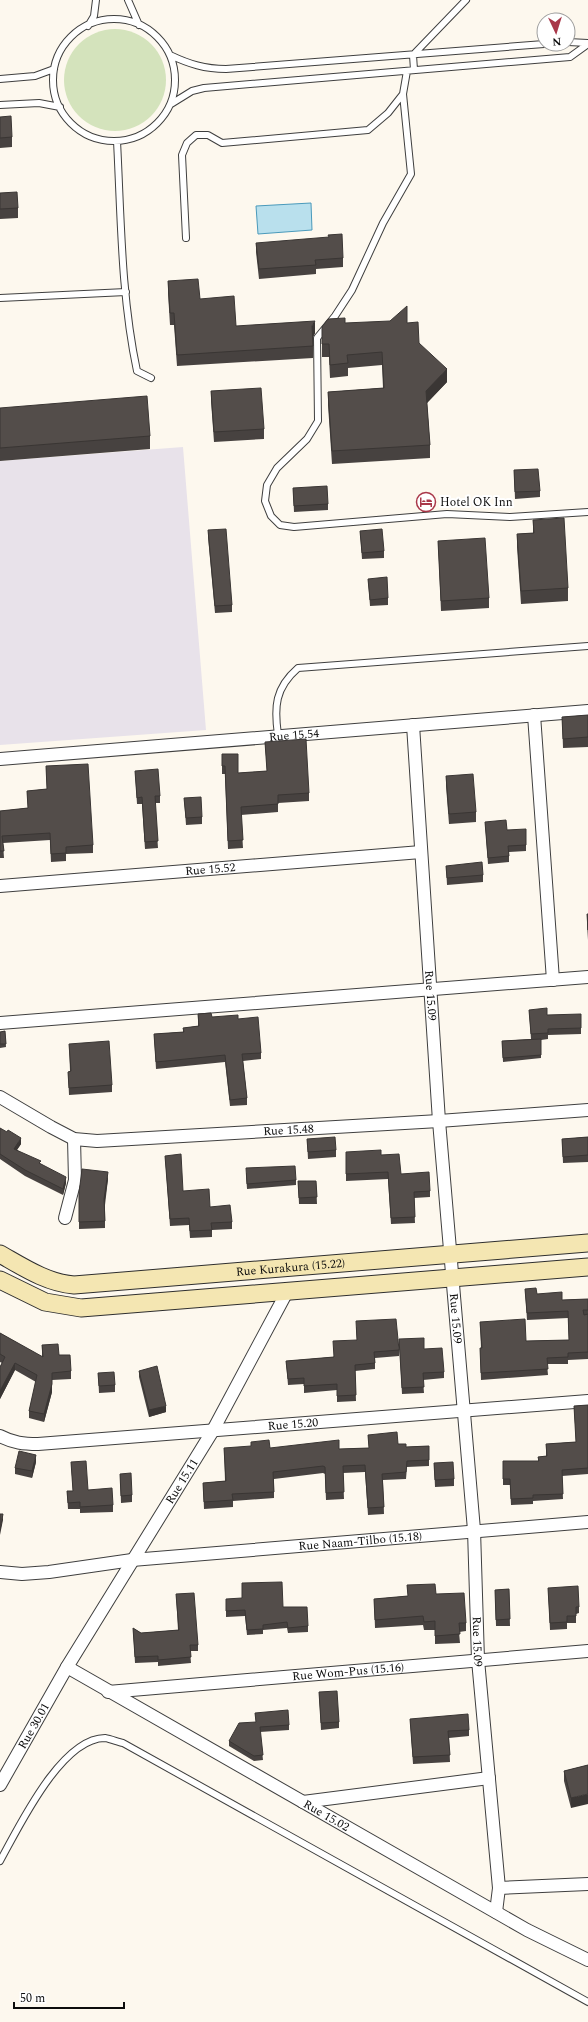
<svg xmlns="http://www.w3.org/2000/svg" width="588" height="2022" font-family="Spectral,serif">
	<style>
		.industrial { fill: #e8e2ea }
		.green { fill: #d4e3bc }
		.water { fill: #b9e0ed; stroke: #4a9abb }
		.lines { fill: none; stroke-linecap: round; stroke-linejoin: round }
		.service-casing { stroke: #3f3f3f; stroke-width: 8 }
		.minor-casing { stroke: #3f3f3f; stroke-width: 14 }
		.secondary-casing { stroke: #2e2e2e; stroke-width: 19 }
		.service { stroke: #fff; stroke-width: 6 }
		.minor { stroke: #fff; stroke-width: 12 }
		.secondary { stroke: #f4e6b2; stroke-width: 17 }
		.wall { fill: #474240 }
		.shaded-wall { fill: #3a3634 }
		.building { fill: #534d4a; stroke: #3a3634 }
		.labels { text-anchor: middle; stroke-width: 4; stroke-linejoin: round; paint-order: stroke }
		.poi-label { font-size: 12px; fill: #0c0c0c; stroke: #fff; text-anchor: start }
		.street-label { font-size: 12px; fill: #0c0c0c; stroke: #fff }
	</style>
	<rect width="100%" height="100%" fill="#fdf8ee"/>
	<!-- industrial -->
	<path class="industrial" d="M183,447L206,730L0,745V461Z"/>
	<!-- green -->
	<path class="green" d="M64 80a51 51 0 1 1 102 0a51 51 0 1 1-102 0Z"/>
	<!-- water -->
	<path class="water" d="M311,203L312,230L258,234L256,206Z"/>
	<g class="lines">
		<!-- service casing -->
		<g class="service-casing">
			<path id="service" d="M128,0L139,25
				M53 80a61 61 0 1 1 122 0a61 61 0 1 1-122 0Z
				M88,26L94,16L96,0
				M568,42L588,43
				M170,55C189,64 205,69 226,69L544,44
				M414,70L413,55L466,0
				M0,79L35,76L54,69
				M403,94L411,174L383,223L352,290L335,316L317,338L318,421L307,439L277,468L267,485L265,501L271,516L280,525L294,527L447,514L510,517L588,512
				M171,104L192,91L204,88L570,57L588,44
				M0,105L39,103L60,107
				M117,141C121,217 121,296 137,371L151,378
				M186,238L182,155L187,143L196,135H208L222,143L368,130L388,113L403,94L407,71
				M0,298L126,292
				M278,735C274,707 275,688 298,668L588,646
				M0,1861C19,1827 61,1738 105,1738C111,1739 118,1742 123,1743L588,2002"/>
		</g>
		<!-- minor casing -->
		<g class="minor-casing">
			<g id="minor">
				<path d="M534,715L553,980"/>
				<path id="s1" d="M413,725L439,1121L474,1530L478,1660L499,1888L496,1912"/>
				<path id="s2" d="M0,759L588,711"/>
				<path id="s3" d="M0,886L421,852"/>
				<path d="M0,1023L588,977"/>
				<path id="s4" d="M0,1097L51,1127L74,1139L97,1141L439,1121L588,1110"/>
				<path d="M65,1218L75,1180L74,1139"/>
				<path id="s5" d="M0,1436C13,1443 24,1444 38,1444L588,1401"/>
				<path id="s6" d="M0,1572L22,1574L49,1572L132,1560L588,1522"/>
				<path id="s7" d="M67,1667L527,1930L588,1960"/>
				<path id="s8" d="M108,1692L588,1651"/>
				<path id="s9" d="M0,1785L67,1667L212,1432L288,1290"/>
				<path d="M303,1802L489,1778"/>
				<path d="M499,1888L588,1884"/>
			</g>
		</g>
		<!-- secondary casing -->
		<g class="secondary-casing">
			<g id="secondary">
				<path id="s10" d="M0,1254C23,1267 47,1283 74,1285L588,1243"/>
				<path d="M0,1280L45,1302L81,1308L588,1267"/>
			</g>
		</g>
		<!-- service -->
		<use href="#service" class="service"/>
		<!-- minor -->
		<use href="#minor" class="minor"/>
		<!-- secondary -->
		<use href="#secondary" class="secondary"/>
	</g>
	<!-- wall -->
	<path class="wall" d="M0,117L12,137V147L0,148Z
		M0,193L18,208V218L0,219Z
		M256,243L343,258V267L316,269V274L259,279L256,252Z
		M168,281L200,299L236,326L315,333L313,338V358L177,366L174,325H170L168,293Z
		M345,323H407L419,343L447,382L427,403L430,445V458L332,464L328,405V392L383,388L382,365L348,368V376L330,378L329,357H322V327Z
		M211,391L264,429V439L214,442L211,401Z
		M0,408L150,436V449L0,461Z
		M514,470L540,491V497L515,499Z
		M293,488L328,504V510L294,512Z
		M533,520L568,588V601L521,604L517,547V534L533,533Z
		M208,530L232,605V612L215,613L208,537Z
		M360,531L384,551V558L362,559Z
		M438,541L489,598V608L441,611Z
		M368,579L388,598V605L370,606Z
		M588,715V747L563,748L562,717Z
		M265,742L309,793V801L278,803V812L241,815L243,848L228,849L225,774H222V754L238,773L267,771Z
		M46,766L93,845V853L66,854V861L51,862L50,840L3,843L4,858H0V811L28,808L27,791L47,789Z
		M135,771L160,796V803H155L158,848L145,849L142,804H137Z
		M446,776L476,812V822L449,824L446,786Z
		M184,798L202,817V824L186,825Z
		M485,822L507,830L526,845V851L509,852V862L488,864Z
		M446,866L483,875V882L447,885Z
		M587,914H588V940L587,924Z
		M529,1010L547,1015L581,1028V1034L548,1035V1039L541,1040V1058L503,1062L502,1041L531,1039Z
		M198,1014L212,1017L238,1019L261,1053V1059L243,1061L247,1098V1105L230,1106L225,1062L156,1069L154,1034L183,1032V1028L198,1026Z
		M5,1031L6,1047L0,1048V1032Z
		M69,1044L112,1085V1092L69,1095L68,1072L70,1071Z
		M0,1128L21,1144L17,1150L41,1164L66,1183L63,1195L25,1176L0,1159Z
		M588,1137V1162L563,1163L562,1139Z
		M307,1139L336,1150V1157L308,1159Z
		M346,1152L381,1155L401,1174L430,1191V1197L414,1198L415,1223L391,1224L388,1179L346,1181Z
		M165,1156L183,1191L210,1207L232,1222V1229L212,1230V1237L190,1238L189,1225L170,1226Z
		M246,1173L296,1180V1185L247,1189Z
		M108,1179L105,1205V1228L79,1229V1193Z
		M298,1181H316L317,1204H299Z
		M525,1289L537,1294L562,1300L588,1299V1359L568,1360V1364H547L548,1375L481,1380L480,1348H481L480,1322L526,1341L569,1340L568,1318L527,1320Z
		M356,1327L399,1350V1356L375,1358V1369L355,1371L356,1401L337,1402V1390L304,1393V1384L288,1385L286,1361L333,1357L357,1340Z
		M0,1333L42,1357V1345L59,1355L71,1371V1379L52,1380V1392L44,1422L29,1418V1411L36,1382L15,1370L0,1399V1367L2,1363L0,1362Z
		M399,1339L424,1349L444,1372V1378L423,1380L424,1393L402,1394Z
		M139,1371L166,1412L149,1417L139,1377Z
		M98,1373L115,1385V1392L99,1393Z
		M588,1405V1474L562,1476L563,1499L533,1501V1504L511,1505L510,1485H503V1461H538V1457L546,1456V1444L576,1442L574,1406Z
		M368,1435L406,1447L429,1446V1466L407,1467L406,1479L383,1480L384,1514L368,1515L365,1472L343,1473L344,1499L326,1500L325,1474L323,1473L274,1479V1498L233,1501V1507L204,1509L203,1483L225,1481L224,1448L251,1447V1442L270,1448L339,1449L369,1448Z
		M36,1462L32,1478L15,1474V1468Z
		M71,1462L88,1490L113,1505V1512L80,1513V1509H68L67,1491H73Z
		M434,1463L454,1479V1486L435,1487Z
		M120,1474L132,1495V1502L121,1503Z
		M407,1585L436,1594L466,1623V1631L459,1632L460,1643L435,1644V1630H424L423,1625L375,1628L374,1599L408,1596Z
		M548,1588L579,1607V1613L576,1614V1623H567V1629L550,1630Z
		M509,1589L510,1626H496L495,1590Z
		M176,1594L198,1645V1651H190L191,1663L158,1666V1662L135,1663L133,1628L141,1633L178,1630Z
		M226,1599L283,1607L308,1626V1632L288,1633L287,1628L263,1630V1634L247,1635L245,1616L226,1617Z
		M319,1692L339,1722V1728L321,1730Z
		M255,1713L289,1725V1730L260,1732L263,1760L254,1761L229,1746V1741L256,1722Z
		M410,1719L469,1730V1736L449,1738L450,1762L413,1764Z
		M588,1765L571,1808L564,1781V1771Z"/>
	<!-- shaded-wall -->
	<path class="shaded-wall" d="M315,321V333L312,338V326Z
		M447,369V382L426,404V391Z
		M21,1138V1144L14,1154V1149Z
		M108,1172V1179L104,1206V1199Z
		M66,1177V1183L63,1195V1189Z
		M15,1363V1370L0,1399V1391Z
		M52,1384V1392L44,1422V1414Z
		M166,1406V1412L149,1417V1410Z
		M36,1455V1462L32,1478V1471Z
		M3,1514V1520L0,1535V1530Z
		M588,1794V1804L571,1808V1798Z"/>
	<!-- building -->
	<path class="building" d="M11,116L12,137L0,138V117Z
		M17,192L18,208L0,209V193Z
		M342,234L343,258L315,260L316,265L259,269L256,243L329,237L328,235Z
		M198,279L200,299L234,296L236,326L315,321L312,326L313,346L177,355L174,313H170L168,281Z
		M407,306V323L418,322L419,343L447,369L426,391L430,445L332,451L328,392L384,388L382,352L347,355L348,363L330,365L329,344H322V327L328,319L345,318V323L390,321Z
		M261,388L264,429L214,432L211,391Z
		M147,396L150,436L0,448V408Z
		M538,469L540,491L515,492L514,470Z
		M327,486L328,504L294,506L293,488Z
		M564,518L568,588L521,591L517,534L534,533L533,520Z
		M226,529L232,605L215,606L208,530Z
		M382,529L384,551L362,553L360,531Z
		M485,538L489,598L441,601L438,541Z
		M387,577L388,598L370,600L368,579Z
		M588,715V737L563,739L562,717Z
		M306,739L309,793L278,795V804L241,807L243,840L228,841L225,766H222V754H238V773L267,771L265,742Z
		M88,764L93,845L66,847V853L51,854L50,833L2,836L4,851H0V811L28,808L27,791L47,789L46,766Z
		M158,769L160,796H155L158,841L145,842L142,797L137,798L135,771Z
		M473,774L476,812L449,814L446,776Z
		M201,797L202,817L186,818L184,798Z
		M506,820L507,830L526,829V845L508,846L509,856L488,858L485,822Z
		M482,862L483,875L447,878L446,866Z
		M587,914H588V930Z
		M547,1008V1015L581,1014V1028L548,1029V1033L531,1034L529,1010Z
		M211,1013L212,1017L238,1015V1019L258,1017L261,1053L242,1054L247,1098L230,1100L225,1055L156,1062L154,1034L184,1032L183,1028L199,1026L198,1014Z
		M5,1031L6,1044H0V1032Z
		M541,1039V1055L503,1058L502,1041Z
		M109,1041L112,1085L69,1088L68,1072L71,1071L69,1044Z
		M0,1128L7,1132L8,1130L21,1138L14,1149L41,1161L39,1163L66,1177L63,1189L25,1170L0,1154Z
		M335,1137L336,1150L308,1152L307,1139Z
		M588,1137V1155L563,1157L562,1139Z
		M381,1150V1155L399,1154L401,1174L429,1172L430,1191L414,1192L415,1217L391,1218L388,1172L346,1174V1152Z
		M181,1154L183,1191L209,1189L210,1207L230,1205L232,1222L211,1223L212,1230L190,1231L189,1218L170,1219L165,1156Z
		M295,1166L296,1180L247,1184L246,1168Z
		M82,1169L108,1172L104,1199L105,1221L79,1222V1193Z
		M298,1181H316L317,1197L299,1198Z
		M536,1288L537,1294L562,1292V1300L588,1299V1310H583L584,1315L588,1314V1352L568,1353V1357L547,1358L548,1369L481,1373L480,1348H482L480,1322L525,1319L526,1341L569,1340L568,1311L527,1313L525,1289Z
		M396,1319L399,1350L374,1352L375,1363L355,1365L356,1395L337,1396V1384L304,1386V1378L288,1379L286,1361L334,1357L333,1341L357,1340L356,1321Z
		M0,1333L43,1357L42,1345L58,1344L59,1355H70L71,1371L52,1373V1384L44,1414L29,1411L37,1375L15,1363L0,1391V1367L5,1357L0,1354Z
		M424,1338V1349L442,1348L444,1372L423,1373L424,1387L402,1388L399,1339Z
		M157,1366L166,1406L149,1410L139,1371Z
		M114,1372L115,1385L99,1386L98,1373Z
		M588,1405V1468L562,1470L563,1494L533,1495V1498L511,1499L510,1479H503V1461H539L538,1457L547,1456L546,1444L576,1442L574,1406Z
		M397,1432L398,1444H406V1447L429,1446V1460L407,1461L406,1472L382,1474L384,1507L368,1508L365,1465L343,1466L344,1492L326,1493L325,1467L323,1466L273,1472L274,1492L232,1494L233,1500L204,1502L203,1483L226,1481L224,1448L251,1446V1442L269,1440L270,1448L339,1440V1449L369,1448L368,1435Z
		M19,1451L36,1455L32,1471L15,1468Z
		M86,1461L88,1490L112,1488L113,1505L80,1507V1502L68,1503L67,1491H73L71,1462Z
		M453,1462L454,1479L435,1480L434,1463Z
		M131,1473L132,1495L121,1496L120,1474Z
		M0,1514H3L0,1530Z
		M282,1582L283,1607H307L308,1626L288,1628L287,1622L263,1625V1629L247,1630L245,1610L226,1611V1599L242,1598V1583Z
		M435,1584L436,1594L464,1593L466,1623H459L460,1634L435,1636V1621L424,1622L423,1616L375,1620L374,1599L408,1596L407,1585Z
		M578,1586L579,1607H576V1616H567V1622L550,1623L548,1588Z
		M509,1589L510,1619L496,1620L495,1590Z
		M194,1593L198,1645H190L191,1657L158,1660V1656L135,1657L133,1628L141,1633L179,1630L176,1594Z
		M337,1691L339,1722L321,1723L319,1692Z
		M288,1710L289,1725L260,1727L263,1755L254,1756L229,1741L239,1723L256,1722L255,1713Z
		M468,1714L469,1730L448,1731L450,1755L413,1757L410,1719Z
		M588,1765V1794L571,1798L564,1771Z"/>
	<!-- icons -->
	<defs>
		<g id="hotel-ring" transform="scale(1)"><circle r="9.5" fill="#fff" stroke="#a93749" stroke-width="1.5"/><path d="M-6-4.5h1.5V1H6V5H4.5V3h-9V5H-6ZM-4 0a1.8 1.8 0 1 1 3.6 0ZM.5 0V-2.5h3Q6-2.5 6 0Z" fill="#a93749"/></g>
	</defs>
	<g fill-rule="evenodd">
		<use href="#hotel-ring" x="426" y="502"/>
	</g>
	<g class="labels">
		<!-- poi labels -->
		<g class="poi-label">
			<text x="440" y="506">Hotel OK Inn</text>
		</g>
		<!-- street labels -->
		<g class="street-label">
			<text dy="4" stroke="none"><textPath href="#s2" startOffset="295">Rue 15.54</textPath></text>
			<text dy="4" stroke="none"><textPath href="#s3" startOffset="211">Rue 15.52</textPath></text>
			<text dy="4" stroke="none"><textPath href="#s1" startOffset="271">Rue 15.09</textPath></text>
			<text dy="4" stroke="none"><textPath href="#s4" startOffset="300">Rue 15.48</textPath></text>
			<text dy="4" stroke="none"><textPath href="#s10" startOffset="298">Rue Kurakura (15.22)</textPath></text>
			<text dy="4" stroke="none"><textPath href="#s1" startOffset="595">Rue 15.09</textPath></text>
			<text dy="4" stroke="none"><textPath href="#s5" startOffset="295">Rue 15.20</textPath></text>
			<text dy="4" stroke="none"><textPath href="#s9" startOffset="354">Rue 15.11</textPath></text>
			<text dy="4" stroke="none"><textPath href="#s6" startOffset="362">Rue Naam-Tilbo (15.18)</textPath></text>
			<text dy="4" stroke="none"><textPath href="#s1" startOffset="919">Rue 15.09</textPath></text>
			<text dy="4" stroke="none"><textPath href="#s8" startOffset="241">Rue Wom-Pus (15.16)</textPath></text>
			<text dy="4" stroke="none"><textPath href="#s9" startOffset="68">Rue 30.01</textPath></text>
			<text dy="4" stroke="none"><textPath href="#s7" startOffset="299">Rue 15.02</textPath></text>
		</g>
	</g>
	<!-- north arrow -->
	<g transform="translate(556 32) rotate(176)"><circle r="19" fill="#ffffff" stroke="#9e9e9e"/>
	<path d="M0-3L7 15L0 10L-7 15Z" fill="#a93749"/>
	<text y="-6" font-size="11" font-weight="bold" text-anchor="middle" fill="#0c0c0c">N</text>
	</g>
	<!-- scale -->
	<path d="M14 2002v6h110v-6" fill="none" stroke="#0c0c0c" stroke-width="2"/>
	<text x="20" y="2002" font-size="12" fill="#0c0c0c" stroke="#ffffff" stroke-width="3" paint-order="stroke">50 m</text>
</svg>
